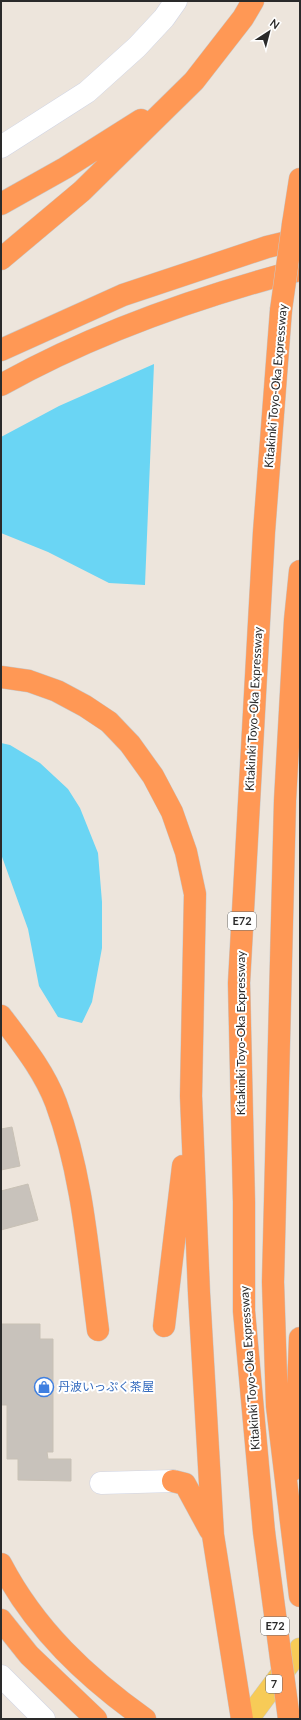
<svg xmlns="http://www.w3.org/2000/svg" width="301" height="1720" font-family="Lato,'Noto Sans JP',sans-serif">
	<style>
		.water { fill: #6ad5f4 }
		.building { fill: #c8c2bb; stroke: #c8c1b5 }
		.lines { fill: none; stroke-linecap: round; stroke-linejoin: round }
		.minor-casing { stroke: #d1d5e4; stroke-width: 23 }
		.major-casing { stroke: #c8c8c8; stroke-width: 23 }
		.highway-casing { stroke: #c8c8c8; stroke-width: 23 }
		.minor { stroke: #fff; stroke-width: 22 }
		.major { stroke: #f7cb57; stroke-width: 22 }
		.highway { stroke: #ff9855; stroke-width: 22 }
		.highway-bridge-casing { stroke: #c8c8c8; stroke-width: 23; stroke-linecap: butt }
		.highway-bridge { stroke: #ff9855; stroke-width: 22 }
		.labels { text-anchor: middle; stroke-width: 4; stroke-linejoin: round; paint-order: stroke }
		.shield { fill: #fff; stroke: #6a6a6a; stroke-width: 1 }
		.shield-label { font-size: 11px; font-weight: bold; fill: #2a2a2a }
		.street-label { font-size: 12px; fill: #2a2a2a; stroke: #fff }
		.shop-label { font-size: 12px; fill: #366cbe; stroke: #fff; text-anchor: start }
	</style>
	<rect width="100%" height="100%" fill="#ede5dc"/>
	<!-- water -->
	<path class="water" d="M154,364L145,585L109,583L48,552L1,533V437L59,406Z
		M1,743L10,745L40,763L68,789L80,808L98,853L102,902V948L92,1002L82,1023L58,1017L39,986L28,929L1,854Z"/>
	<!-- building -->
	<path class="building" d="M12,1127L20,1166L1,1170V1129Z
		M28,1184L38,1220L1,1230V1191Z
		M1,1324H40V1339H53V1452H47L48,1459H71V1481L18,1480V1459H7V1405H1Z"/>
	<g class="lines">
		<!-- minor casing -->
		<g class="minor-casing">
			<path id="minor" d="M1,147L87,92L137,47L164,18L176,1
				M101,1483L173,1481
				M1,1676L44,1719"/>
		</g>
		<!-- major casing -->
		<g class="major-casing">
			<path id="major" d="M248,1719L300,1649"/>
		</g>
		<!-- highway casing -->
		<g class="highway-casing">
			<path id="highway" d="M1,204L65,168L141,120
				M293,224L300,179
				M1,259L82,191L194,81L243,18L253,1
				M1,350L123,295L267,247L300,239
				M1,385C94,333 197,297 300,270
				M300,571L295,620L285,801L273,1282L277,1406L300,1596
				M1,677L29,681L57,691L85,706L109,722L130,744L153,776L172,812L186,852L195,894L191,1096L199,1293L213,1535L242,1719
				M1,1016C22,1044 44,1071 56,1103C83,1176 88,1254 98,1330
				M164,1326L183,1166
				M291,1471L296,1443L300,1338
				M173,1481L185,1484L210,1530
				M264,1532L244,1311V1202L239,983L264,532L281,310
				M1,1564C35,1629 86,1677 145,1719
				M1,1620L29,1655L96,1719"/>
		</g>
		<!-- minor -->
		<use href="#minor" class="minor"/>
		<!-- major -->
		<use href="#major" class="major"/>
		<!-- highway -->
		<use href="#highway" class="highway"/>
		<!-- highway-bridge casing -->
		<g class="highway-bridge-casing">
			<path id="highway-bridge" d="M281,310L293,224
				M264,1532L289,1719"/>
		</g>
		<!-- highway-bridge -->
		<use href="#highway-bridge" class="highway-bridge"/>
	</g>
	<!-- icons -->
	<defs>
		<g id="shop-ring" transform="scale(1)"><circle r="9.5" fill="#fff" stroke="#3f7fe0" stroke-width="1.5"/><path d="M-5-2.5h2.3a2.7 3.5 0 0 1 5.4 0H5L5.5 6h-11ZM-1.5-2.5h3a1.5 2.3 0 0 0-3 0Z" fill="#3f7fe0"/></g>
	</defs>
	<g fill-rule="evenodd">
		<use href="#shop-ring" x="44" y="1387"/>
	</g>
	<g class="labels">
		<!-- shield labels -->
		<g class="shield">
			<rect x="228" y="912" width="28" height="18" rx="3"/>
			<rect x="261" y="1617" width="28" height="18" rx="3"/>
			<rect x="266" y="1675" width="16" height="18" rx="3"/>
		</g>
		<g class="shield-label">
			<text x="242" y="925">E72</text>
			<text x="275" y="1630">E72</text>
			<text x="274" y="1688">7</text>
		</g>
		<!-- street labels -->
		<g class="street-label">
			<text transform="translate(276 386) rotate(-85)" y="4">Kitakinki Toyo-Oka Expressway</text>
			<text transform="translate(254 709) rotate(-87)" y="4">Kitakinki Toyo-Oka Expressway</text>
			<text transform="translate(241 1033) rotate(-90)" y="4">Kitakinki Toyo-Oka Expressway</text>
			<text transform="translate(250 1368) rotate(-94)" y="4">Kitakinki Toyo-Oka Expressway</text>
		</g>
		<!-- shop labels -->
		<g class="shop-label">
			<text x="58" y="1391">丹波いっぷく茶屋</text>
		</g>
	</g>
	<!-- border -->
	<rect width="301" height="1720" fill="none" stroke="#2a2a2a" stroke-width="4"/>
	<!-- north arrow -->
	<g transform="translate(269 32) rotate(36)" stroke="#ffffff" stroke-width="3" paint-order="stroke">
	<path d="M0-3L7 15L0 10L-7 15Z" fill="#2a2a2a"/>
	<text y="-6" font-size="11" font-weight="bold" text-anchor="middle" fill="#2a2a2a">N</text>
	</g>
</svg>
